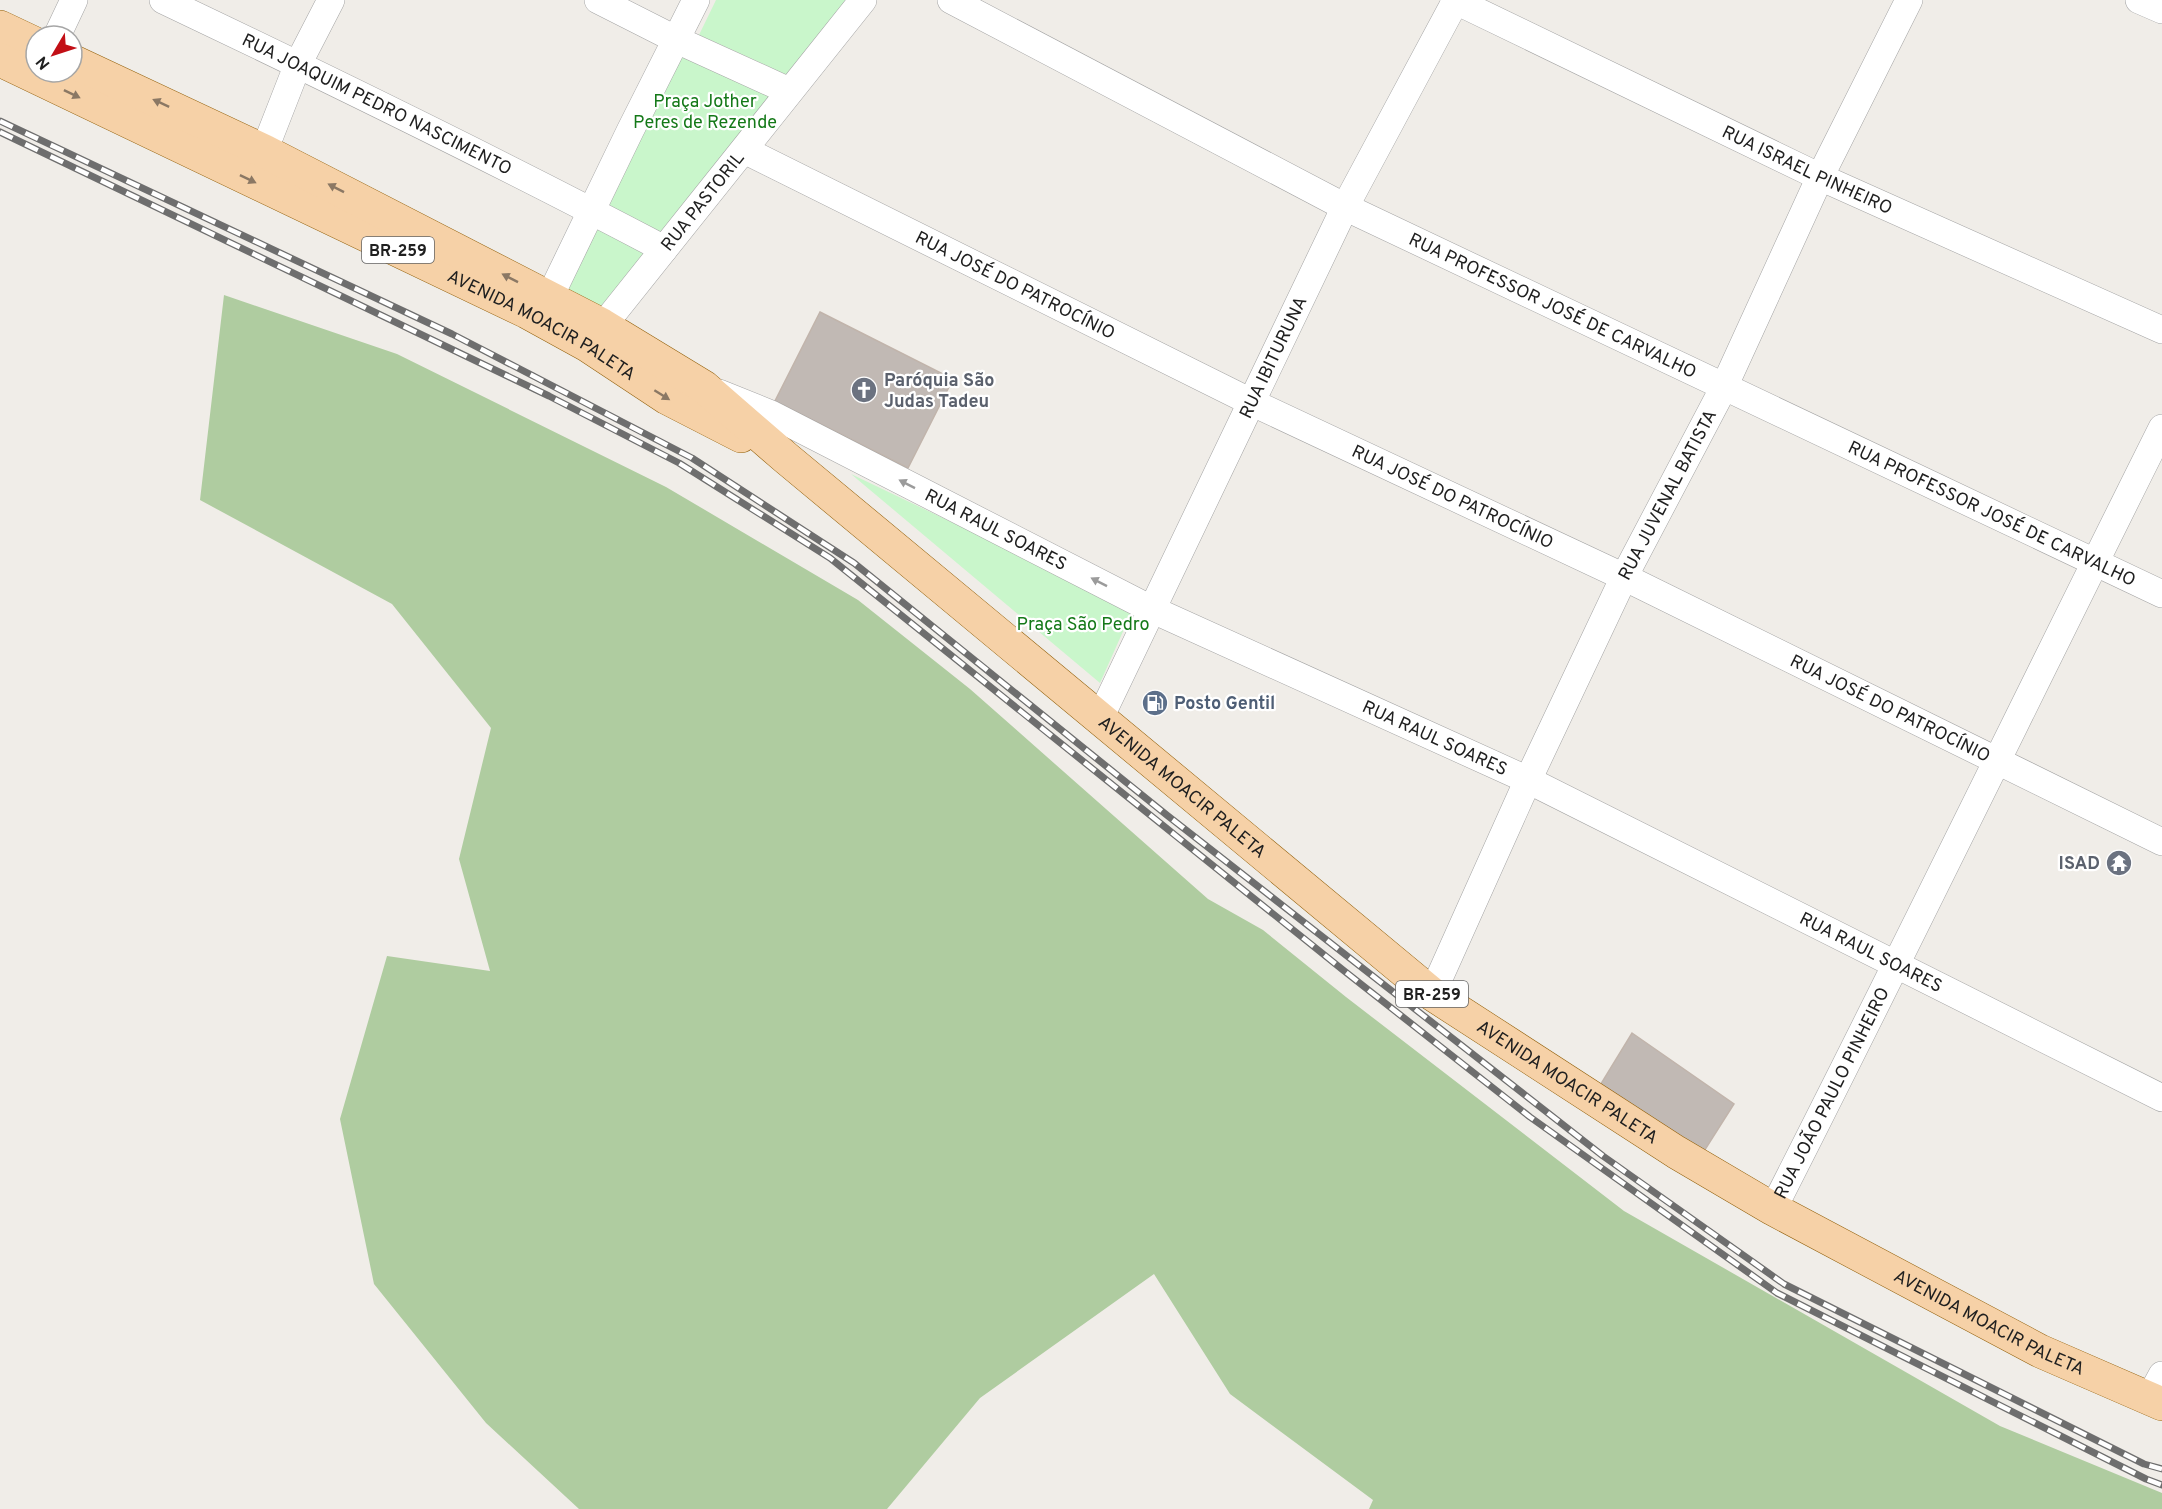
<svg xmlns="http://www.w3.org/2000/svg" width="2162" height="1509" font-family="Overpass,sans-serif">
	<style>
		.forest { fill: #afcca0 }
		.park { fill: #c9f6cb }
		.building { fill: #c1b9b4; stroke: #c1b4ab; stroke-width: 1.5 }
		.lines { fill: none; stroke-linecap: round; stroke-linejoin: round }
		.minor-casing { stroke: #a4a4a4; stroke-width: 28 }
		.major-casing { stroke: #92600b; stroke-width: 34 }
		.minor { stroke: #fff; stroke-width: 27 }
		.major { stroke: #f6d1a7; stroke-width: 33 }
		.rail-casing { stroke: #6e6e6e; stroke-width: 7 }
		.rail { stroke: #fff; stroke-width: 4.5; stroke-dasharray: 14; stroke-linecap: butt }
		.oneway { fill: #8b7864 }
		.oneway2 { fill: #9b9b9b }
		.labels { text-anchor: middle; stroke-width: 4.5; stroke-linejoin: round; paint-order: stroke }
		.shield { fill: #fff; stroke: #636363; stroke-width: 1.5 }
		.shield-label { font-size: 16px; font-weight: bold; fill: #202020 }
		.park-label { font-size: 18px; fill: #147918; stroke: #fff }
		.street-label { font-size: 18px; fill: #202020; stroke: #fff }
		.worship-label { font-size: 18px; font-weight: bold; fill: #5b616d; stroke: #fff; text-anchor: start }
		.service-label { font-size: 18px; font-weight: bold; fill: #4e5e75; stroke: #fff; text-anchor: start }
	</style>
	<rect width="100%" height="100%" fill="#f0ede8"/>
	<!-- forest -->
	<path class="forest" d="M224,295L397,354L666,487L858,600L970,689L1208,899L1263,930L1346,997L1624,1211L2000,1426L2162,1493V1509H1369L1373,1500L1230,1394L1154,1274L980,1398L887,1509H579L486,1423L374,1284L340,1119L387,956L490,971L459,859L491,728L392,604L200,500Z"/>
	<!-- park -->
	<path class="park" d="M716,0H850L789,76L699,35Z
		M684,49L781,91L664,247L596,207Z
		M594,213L661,251L602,323L553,296Z
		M851,474L1133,609L1100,683Z"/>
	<!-- building -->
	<path class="building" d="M820,312L953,379L908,468L775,401Z
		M1632,1033L1734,1104L1701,1156L1599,1087Z"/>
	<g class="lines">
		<!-- minor casing -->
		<g class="minor-casing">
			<g id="minor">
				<path id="s1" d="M163,0C331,80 499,162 664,249"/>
				<path d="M598,0L677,40L789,91"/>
				<path id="s2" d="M951,0L1345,207L2162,594"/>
				<path id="s3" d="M1454,0L1820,177L2162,330"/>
				<path d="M2139,0L2162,10"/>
				<path d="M57,36L74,0"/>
				<path id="s4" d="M744,150L1251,402L1624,577L2162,842"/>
				<path d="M264,151L298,64L331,0"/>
				<path d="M541,315L630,131L696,0"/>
				<path id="s5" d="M590,342L863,0"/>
				<path id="s6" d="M719,393L771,414L1151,609L1528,780L2162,1098"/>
				<path id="s7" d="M1100,718L1345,207L1456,0"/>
				<path id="s8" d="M1432,994L1528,780L1624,577L1724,387L1820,177L1909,0"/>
				<path id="s9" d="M1773,1209C1905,950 2032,688 2162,428"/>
				<path d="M2149,1399L2162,1375"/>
			</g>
		</g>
		<!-- major casing -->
		<g class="major-casing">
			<g id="major">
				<path d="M0,27L36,44"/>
				<path id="s10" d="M0,60L527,312L587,345L667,398L741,436"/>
				<path id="s11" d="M72,61L264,151L602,325L704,387L786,458L1432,994L1676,1152L1773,1209L2040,1351L2162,1404"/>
			</g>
		</g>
		<!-- minor -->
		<use href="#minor" class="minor"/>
		<!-- major -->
		<use href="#major" class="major"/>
		<!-- rail casing -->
		<g class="rail-casing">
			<path id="rail" d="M0,121L452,334L692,458L854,563L1168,816L1603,1156L1784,1284L2144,1464L2162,1469
				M0,132L549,396L679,463L830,558L1343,970L1530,1117L1777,1293L2146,1479L2162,1485"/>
		</g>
		<!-- rail -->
		<use href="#rail" class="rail"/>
	</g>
	<!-- one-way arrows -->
	<defs><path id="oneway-solid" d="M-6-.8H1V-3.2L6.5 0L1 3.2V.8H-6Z" transform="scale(1.5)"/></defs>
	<g class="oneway">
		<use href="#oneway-solid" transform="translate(72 94) rotate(26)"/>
		<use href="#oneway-solid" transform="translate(161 103) rotate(-155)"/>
		<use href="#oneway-solid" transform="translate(248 179) rotate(26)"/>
		<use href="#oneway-solid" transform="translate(336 188) rotate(-153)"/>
		<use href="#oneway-solid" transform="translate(510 278) rotate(-153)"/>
		<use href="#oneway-solid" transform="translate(662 395) rotate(32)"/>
	</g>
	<g class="oneway2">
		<use href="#oneway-solid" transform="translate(907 484) rotate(-153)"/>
		<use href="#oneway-solid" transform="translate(1099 582) rotate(-153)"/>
	</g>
	<!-- icons -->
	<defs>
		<g id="church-disc" transform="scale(1.35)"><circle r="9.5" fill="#6b7280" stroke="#fff"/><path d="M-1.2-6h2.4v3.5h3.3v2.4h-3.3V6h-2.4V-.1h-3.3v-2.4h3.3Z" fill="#fff"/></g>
		<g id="fuel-disc" transform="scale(1.35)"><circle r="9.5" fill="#5c6f8a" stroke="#fff"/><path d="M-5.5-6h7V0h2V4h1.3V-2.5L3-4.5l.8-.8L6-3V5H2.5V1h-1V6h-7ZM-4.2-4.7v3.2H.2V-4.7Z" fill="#fff"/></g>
		<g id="temple-disc" transform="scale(1.35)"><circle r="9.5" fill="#6b7280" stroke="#fff"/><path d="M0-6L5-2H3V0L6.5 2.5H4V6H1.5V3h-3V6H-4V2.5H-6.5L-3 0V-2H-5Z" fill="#fff"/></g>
	</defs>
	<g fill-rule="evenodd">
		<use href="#church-disc" x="864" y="390"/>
		<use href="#fuel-disc" x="1155" y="703"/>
		<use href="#temple-disc" x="2119" y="863"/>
	</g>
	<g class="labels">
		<!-- shield labels -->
		<g class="shield">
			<rect x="362" y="237" width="72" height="26" rx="4.5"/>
			<rect x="1396" y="981" width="72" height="26" rx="4.5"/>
		</g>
		<g class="shield-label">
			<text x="398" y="256">BR-259</text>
			<text x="1432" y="1000">BR-259</text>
		</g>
		<!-- park labels -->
		<g class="park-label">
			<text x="705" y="107">Praça Jother<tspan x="705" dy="21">Peres de Rezende</tspan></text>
			<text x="1083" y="630">Praça São Pedro</text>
		</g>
		<!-- street labels -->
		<g class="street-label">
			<text dy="6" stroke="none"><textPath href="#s1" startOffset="238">RUA JOAQUIM PEDRO NASCIMENTO</textPath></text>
			<text dy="6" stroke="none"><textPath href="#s3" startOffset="392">RUA ISRAEL PINHEIRO</textPath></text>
			<text dy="6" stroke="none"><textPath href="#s5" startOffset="180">RUA PASTORIL</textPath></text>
			<text dy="6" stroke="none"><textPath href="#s4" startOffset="303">RUA JOSÉ DO PATROCÍNIO</textPath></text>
			<text dy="6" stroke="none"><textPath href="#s2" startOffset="675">RUA PROFESSOR JOSÉ DE CARVALHO</textPath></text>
			<text dy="6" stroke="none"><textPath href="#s10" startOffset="603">AVENIDA MOACIR PALETA</textPath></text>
			<text dy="6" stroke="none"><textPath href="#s7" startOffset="400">RUA IBITURUNA</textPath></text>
			<text dy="6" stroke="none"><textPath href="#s8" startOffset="552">RUA JUVENAL BATISTA</textPath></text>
			<text dy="6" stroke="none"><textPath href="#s4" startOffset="789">RUA JOSÉ DO PATROCÍNIO</textPath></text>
			<text dy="6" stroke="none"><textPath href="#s2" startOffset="1161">RUA PROFESSOR JOSÉ DE CARVALHO</textPath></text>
			<text dy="6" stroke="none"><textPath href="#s6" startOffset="309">RUA RAUL SOARES</textPath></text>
			<text dy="6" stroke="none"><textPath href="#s4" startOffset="1275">RUA JOSÉ DO PATROCÍNIO</textPath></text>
			<text dy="6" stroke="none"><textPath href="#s6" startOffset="795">RUA RAUL SOARES</textPath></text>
			<text dy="6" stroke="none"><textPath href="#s11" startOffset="1335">AVENIDA MOACIR PALETA</textPath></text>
			<text dy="6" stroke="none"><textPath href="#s6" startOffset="1281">RUA RAUL SOARES</textPath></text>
			<text dy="6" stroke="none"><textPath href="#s11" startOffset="1821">AVENIDA MOACIR PALETA</textPath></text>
			<text dy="6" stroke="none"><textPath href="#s9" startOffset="130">RUA JOÃO PAULO PINHEIRO</textPath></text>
			<text dy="6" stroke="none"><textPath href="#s11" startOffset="2307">AVENIDA MOACIR PALETA</textPath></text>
		</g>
		<!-- worship labels -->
		<g class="worship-label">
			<text x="884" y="386">Paróquia São<tspan x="884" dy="21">Judas Tadeu</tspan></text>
			<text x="2100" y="869" text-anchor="end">ISAD</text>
		</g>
		<!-- service labels -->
		<g class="service-label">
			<text x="1174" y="709">Posto Gentil</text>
		</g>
	</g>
	<!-- north arrow -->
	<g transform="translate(54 54) rotate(231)"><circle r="28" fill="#ffffff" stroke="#a6a6a6" stroke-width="1.5"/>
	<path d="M0-4.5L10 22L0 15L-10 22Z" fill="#c20f16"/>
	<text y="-9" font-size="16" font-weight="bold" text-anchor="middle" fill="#202020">N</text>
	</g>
</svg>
